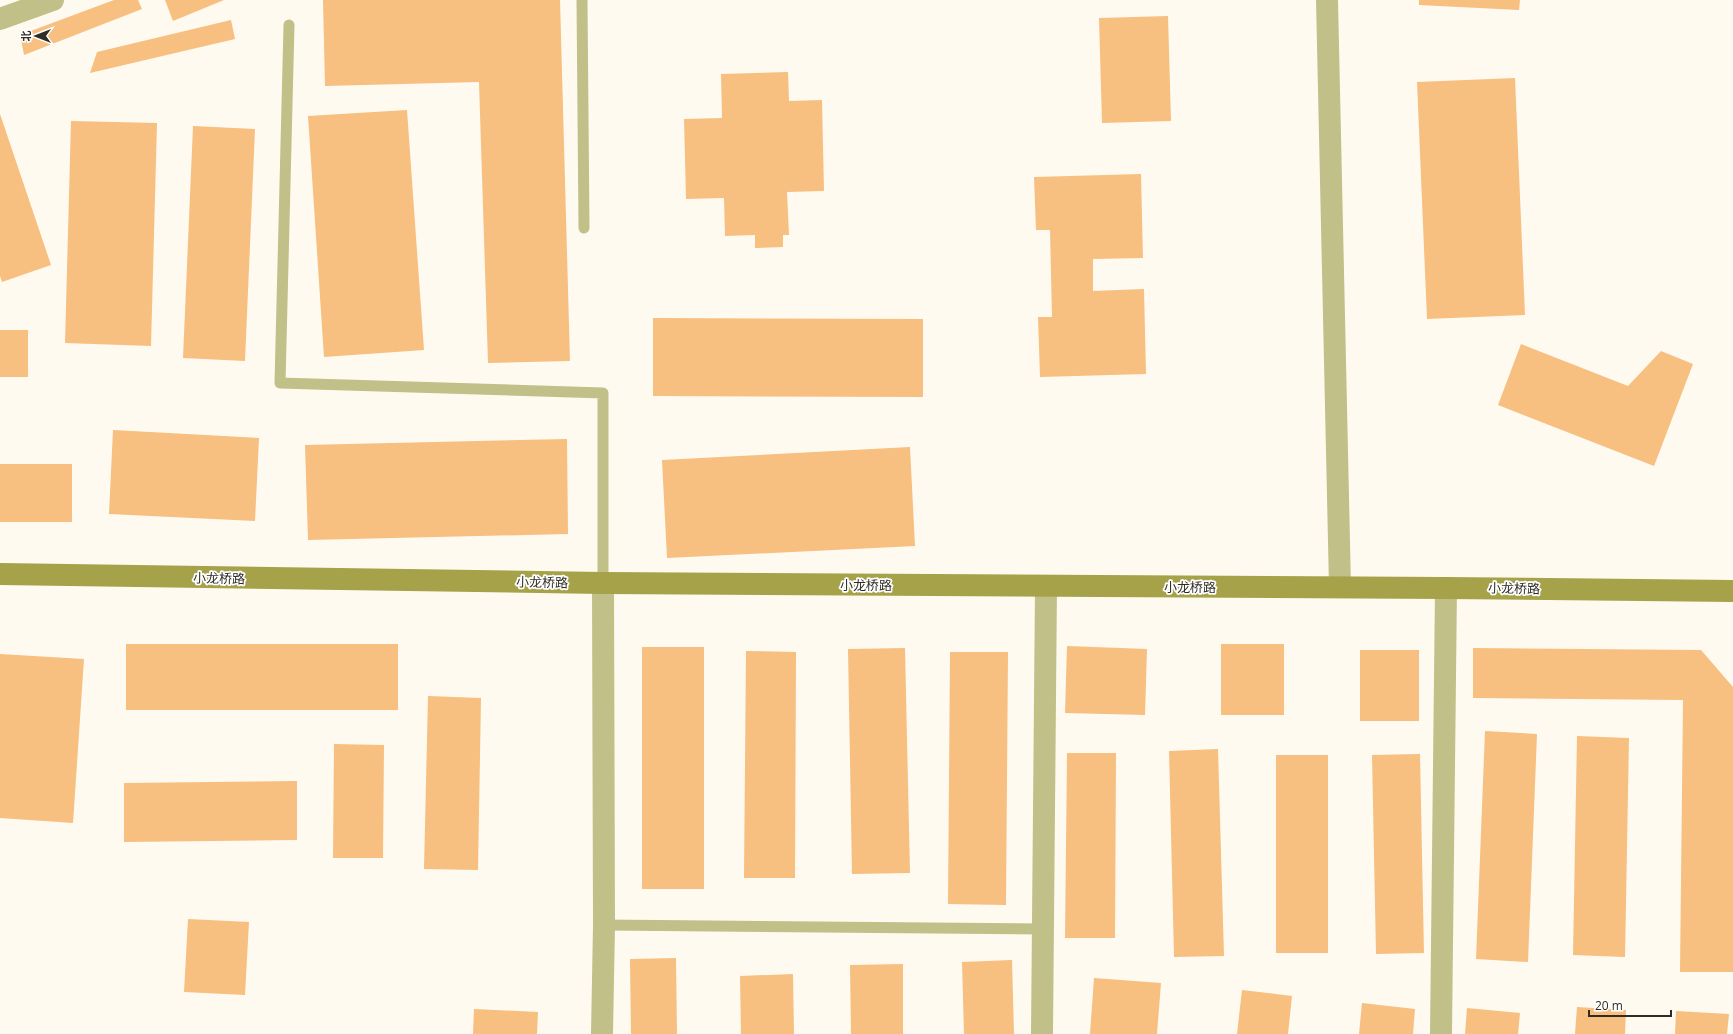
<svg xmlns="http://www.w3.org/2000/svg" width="1733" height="1034" font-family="'Open Sans','Noto Sans SC',sans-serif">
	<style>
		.building { fill: #f7bf80 }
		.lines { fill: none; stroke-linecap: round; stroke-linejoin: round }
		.lane { stroke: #c1c089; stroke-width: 11 }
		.street { stroke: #c1c089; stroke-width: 22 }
		.secondary { stroke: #a5a24a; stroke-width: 22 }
		.labels { text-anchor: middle; stroke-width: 3.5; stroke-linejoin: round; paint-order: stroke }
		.street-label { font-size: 13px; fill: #2f2c25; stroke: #fff }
	</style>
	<rect width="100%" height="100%" fill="#fffaef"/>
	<!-- building -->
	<path class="building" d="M114,0H138L142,9L24,55L20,35Z
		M165,0H224L173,21Z
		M323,0H560L570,361L488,363L479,82L325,86Z
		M1419,0H1520L1519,10L1419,5Z
		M1168,16L1171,121L1102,123L1099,18Z
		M231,20L235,39L90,73L97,52Z
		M788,72L789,101L822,100L824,191L787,192L789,235H783V247L755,248V235L725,236L724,198L686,199L684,119L722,118L721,74Z
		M1515,78L1525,315L1427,319L1417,82Z
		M407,110L424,350L324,357L308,116Z
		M0,114L51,265L2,282L0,276Z
		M71,121L157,123L151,346L65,343Z
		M193,126L255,129L245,361L183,358Z
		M1141,174L1143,258L1093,259V291L1144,289L1146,374L1040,377L1038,317H1052L1050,230H1036L1034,177Z
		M653,318L923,319V397L653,396Z
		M0,330H28V377H0Z
		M1521,344L1628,386L1661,351L1693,364L1654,466L1498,405Z
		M113,430L259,438L255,521L109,514Z
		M567,439L568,534L308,540L305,445Z
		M910,447L915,546L667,558L662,460Z
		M0,464H72V522H0Z
		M126,644H398V710H126Z
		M1221,644H1284V715H1221Z
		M1067,646L1147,649L1145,715L1065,713Z
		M642,647H704V889H642Z
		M905,648L910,873L852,874L848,649Z
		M1473,648L1701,650L1733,687V972H1680L1683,700L1473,698Z
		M1360,650H1419V721H1360Z
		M746,651L796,652L795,878H744Z
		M950,652H1008L1006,905L948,904Z
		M0,654L84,659L73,823L0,818Z
		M428,696L481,698L478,870L424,869Z
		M1485,731L1537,734L1528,962L1476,959Z
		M1577,736L1629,738L1625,957L1573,955Z
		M334,744L384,745L383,858H333Z
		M1218,749L1224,956L1174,957L1169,751Z
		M1067,753H1116L1115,938H1065Z
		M1420,754L1424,953L1376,954L1372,755Z
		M1276,755H1328V953H1276Z
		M297,781V840L124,842V783Z
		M188,919L249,922L245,995L184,992Z
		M676,958L677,1034H631L630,959Z
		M1012,960L1014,1034H964L962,962Z
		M903,964V1034H851L850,965Z
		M793,974L794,1034H741L740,976Z
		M1094,978L1161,983L1157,1034H1090Z
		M1242,990L1292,996L1288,1034H1237Z
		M1362,1003L1415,1009L1413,1034H1359Z
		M1577,1007L1626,1010L1625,1034H1575Z
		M1467,1008L1520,1013L1518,1034H1465Z
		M474,1009L538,1012L537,1034H473Z
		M1676,1011L1729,1014L1727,1034H1675Z"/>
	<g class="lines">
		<!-- lane -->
		<path class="lane" d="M582,0L584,228
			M289,25L280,383L603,393V583
			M604,925L1042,929"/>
		<!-- street -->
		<path class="street" d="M1327,0L1340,587
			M0,19L53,0
			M602,1034L604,925L603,583
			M1042,1034L1046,586
			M1441,1034L1446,588"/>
		<!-- secondary -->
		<path class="secondary" d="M0,574L603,583L1446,588L1733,591"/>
	</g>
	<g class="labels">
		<!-- street labels -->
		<g class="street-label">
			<text transform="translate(219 578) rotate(1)" y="5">小龙桥路</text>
			<text transform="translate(542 582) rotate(1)" y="5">小龙桥路</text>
			<text x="866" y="590">小龙桥路</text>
			<text x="1190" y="592">小龙桥路</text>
			<text transform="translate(1514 588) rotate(1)" y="5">小龙桥路</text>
		</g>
	</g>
	<!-- north arrow -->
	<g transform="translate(36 36) rotate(270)" stroke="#ffffff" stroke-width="3" paint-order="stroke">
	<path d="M0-3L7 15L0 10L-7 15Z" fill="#2f2c25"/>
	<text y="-6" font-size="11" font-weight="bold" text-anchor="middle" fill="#2f2c25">北</text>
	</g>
	<!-- scale -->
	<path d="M1589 1010v6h82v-6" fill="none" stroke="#2f2c25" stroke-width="2"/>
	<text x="1595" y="1010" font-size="12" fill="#2f2c25" stroke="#ffffff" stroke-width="3" paint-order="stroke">20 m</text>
</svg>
